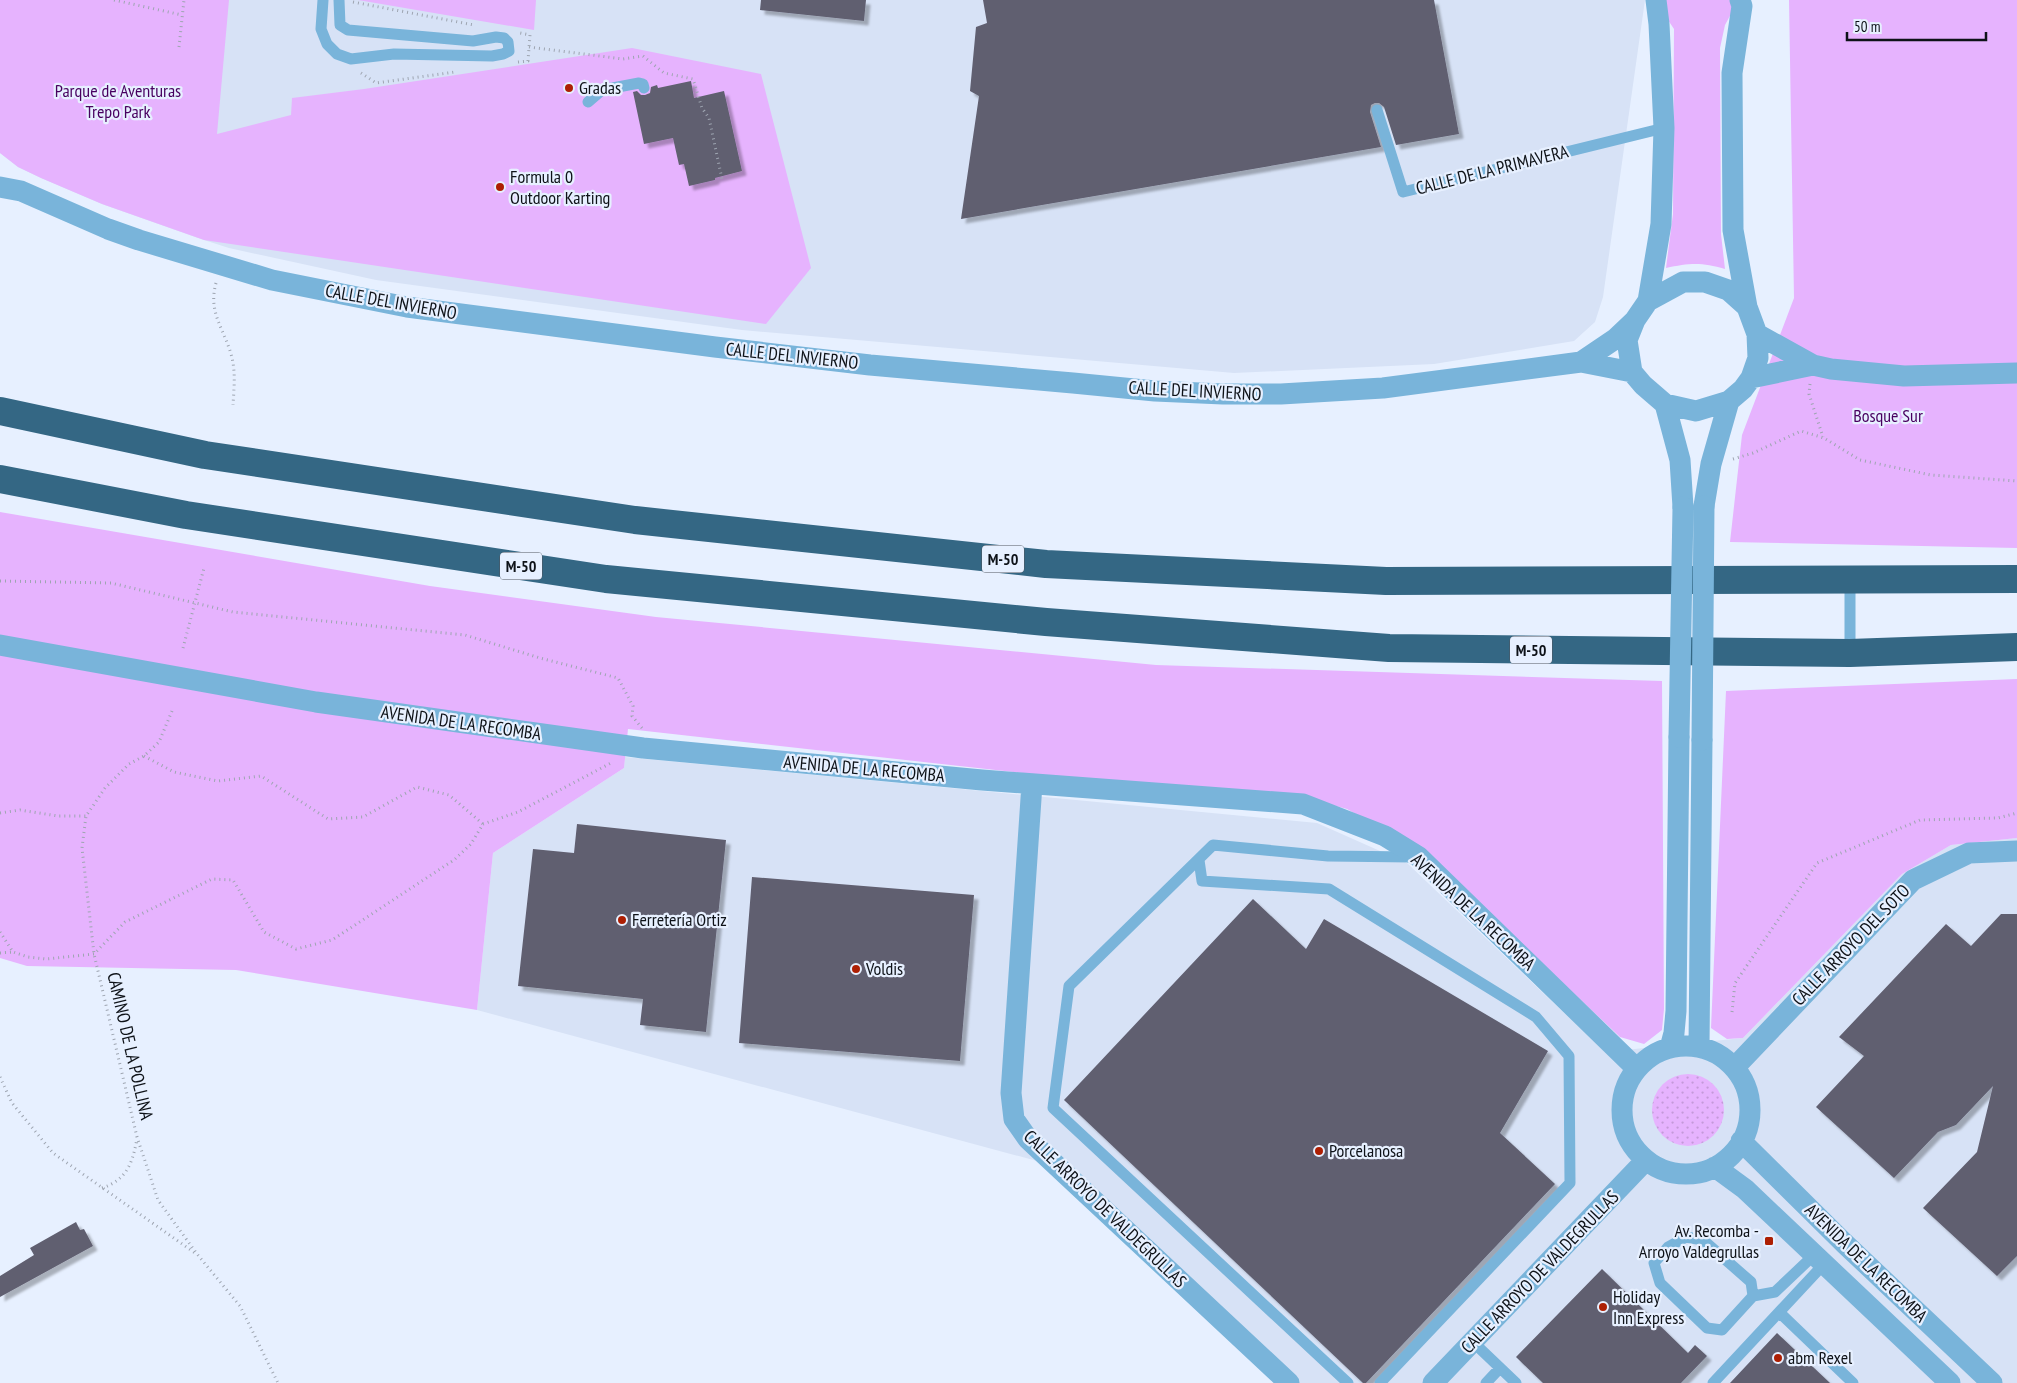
<svg xmlns="http://www.w3.org/2000/svg" width="2017" height="1383" font-family="'PT Sans Narrow',sans-serif">
	<style>
		.built { fill: #d7e2f6 }
		.grass { fill: url(#grass-dots) }
		.green { fill: #e6b3fe }
		.building { fill: #605f70; filter: url(#shadow) }
		.lines { fill: none; stroke-linecap: round; stroke-linejoin: round }
		.path { stroke: #9ea5b1; stroke-width: 3; stroke-dasharray: 1 4; stroke-linecap: butt }
		.service { stroke: #79b4da; stroke-width: 11 }
		.minor { stroke: #79b4da; stroke-width: 21 }
		.motorway { stroke: #346784; stroke-width: 28 }
		.minor-bridge { stroke: #79b4da; stroke-width: 21 }
		.poi-dot { fill: #ad1f03; stroke: #e7f0ff; stroke-width: 2 }
		.labels { text-anchor: middle; stroke-width: 4.5; stroke-linejoin: round; paint-order: stroke }
		.shield { fill: #e7f0ff; stroke: #4f555d; stroke-width: 1 }
		.shield-label { font-size: 16px; font-weight: bold; fill: #0e1218 }
		.poi-label { font-size: 18px; fill: #0e1218; stroke: #e7f0ff; text-anchor: start }
		.park-label { font-size: 18px; fill: #480060; stroke: #e7f0ff }
		.street-label { font-size: 18px; fill: #0e1218; stroke: #e7f0ff }
	</style>
	<defs>
		<pattern id="grass-dots" width="8" height="8" patternUnits="userSpaceOnUse" patternTransform="scale(1.25)"><rect width="8" height="8" fill="#e6b3fe"/><path d="M2 2h.1M6 6h.1" fill="none" stroke="#c499d9" stroke-width="1.8" stroke-linecap="round"/></pattern>
		<filter id="shadow"><feDropShadow dx="4.5" dy="4.5" stdDeviation="1" flood-color="#0004"/></filter>
	</defs>
	<rect width="100%" height="100%" fill="#e7f0ff"/>
	<!-- built -->
	<path class="built" d="M0,0H1645L1603,297L1595,322L1574,341L1434,364L1234,373L742,330L376,280L229,248L204,240L102,204L41,178L18,167L0,153Z
		M625,757L1317,823L1407,863L1605,1052L1743,1038L1902,874L1951,845L2017,838V1383H1274L1048,1164L477,1010L493,853L624,768Z"/>
	<!-- grass -->
	<path class="grass" d="M1652 1110a36 36 0 1 1 72 0a36 36 0 1 1-72 0Z"/>
	<!-- green -->
	<path class="green" d="M0,0H229L217,134L291,115L292,98L364,89L632,48L761,74L811,268L766,324L204,240L102,204L41,178L18,167L0,153Z
		M358,0H536L534,30Z
		M1664,0H1733L1732,12L1725,25L1720,48L1721,234L1725,269C1702,262 1689,263 1666,268L1673,214L1674,29L1668,20Z
		M1789,0H2017V548L1730,542L1742,435L1794,298Z
		M0,512L430,586L656,617L1156,665L1662,681L1664,1009L1662,1030L1644,1044L1620,1037L1426,854L1347,809L1292,794L1058,777L628,729L624,768L493,853L477,1010L236,970L27,966L0,958Z
		M2017,679V838L1951,845L1902,874L1743,1038L1727,1039L1711,1028L1726,691Z"/>
	<!-- building -->
	<path class="building" d="M761,0H866L864,21L760,10Z
		M983,0H1434L1459,134L1396,145L1384,107L1379,103H1375L1371,105L1370,112L1381,147L961,219L979,96L970,91L976,27L987,23Z
		M691,81L694,98L724,91L742,171L715,178V180L689,186L684,164L679,165L673,138L644,144L633,92L637,91L641,95H645L650,93L651,87L657,85L658,88Z
		M577,824L726,840L706,1032L640,1025L643,999L518,986L533,849L574,853Z
		M752,877L974,895L960,1061L739,1043Z
		M1253,899L1306,949L1324,919L1548,1051L1500,1133L1555,1184L1366,1383H1363L1064,1100Z
		M2001,914H2017V1256L1997,1276L1923,1208L1977,1152L1993,1086L1956,1125L1938,1132L1894,1178L1816,1107L1864,1056L1839,1037L1946,924L1971,946Z
		M76,1222L80,1230L84,1229L93,1246L0,1297V1276L34,1255L30,1248Z
		M1602,1269L1688,1353L1695,1345L1707,1356L1681,1383H1543L1516,1357Z
		M1777,1333L1830,1383H1730Z"/>
	<g class="lines">
		<!-- path -->
		<path class="path" d="M114,0L182,15
			M353,2L474,25
			M179,47L184,0
			M529,47L623,59L643,56L664,73L693,79L702,108L709,118L722,179
			M518,62L528,61L530,35L520,33
			M361,73L376,83L455,72
			M216,283C208,312 223,327 231,354C236,371 234,388 233,405
			M1810,384L1809,394L1823,437
			M1733,459L1753,453L1801,431L1824,438L1860,460L1931,475L2017,481
			M0,581L111,583L233,612L465,635L540,658L618,678L633,706L632,716L642,728
			M183,648L204,568
			M172,711L159,742L144,756L129,764L105,788L86,816L82,848L94,954L137,1137L158,1200L197,1254L240,1306L278,1383
			M144,756L174,772L218,781L261,776L328,819L363,817L417,787L449,795L483,824
			M0,813L20,810L58,816H86
			M0,932L13,952L28,957L46,959L94,954L125,922L212,879L233,880L264,932L296,949L332,940L454,860L471,844L483,824L518,812L611,763
			M0,953L13,952
			M1732,1012L1735,983L1817,863L1920,820L1998,818L2017,813
			M0,1077L12,1103L53,1153L195,1253
			M102,1188C127,1180 133,1162 137,1138"/>
		<!-- service -->
		<path class="service" d="M323,0L321,29L327,44L337,54L351,59L394,54L492,56L503,54L509,51L508,42L504,38L496,37L473,41L348,30L340,25L339,0
			M588,102L602,90L639,83L643,84L644,88
			M1377,110L1403,192L1664,128
			M1850,581V653
			M1199,860L1202,881L1329,889L1536,1017L1569,1056L1570,1183L1380,1383
			M1753,1296L1722,1330L1707,1328L1660,1283L1654,1263L1668,1247L1686,1237L1703,1240L1751,1282L1753,1296L1775,1292L1814,1255
			M1779,1312L1853,1383
			M1473,1342L1516,1383
			M1348,1383L1053,1108L1069,986L1213,845L1328,856L1412,857
			M1486,1383L1500,1368
			M1713,1383L1824,1264"/>
		<!-- minor -->
		<path class="minor" d="M1740,0L1742,6L1732,73L1733,230L1747,307
			M0,187L21,191L108,229L139,240L272,280L407,307L715,347L870,365L1073,383L1155,391L1223,394H1281L1383,388L1581,362L1632,372
			M1683,282H1705L1728,290L1747,307L1757,334L1758,358L1751,378L1743,389L1729,401L1696,411L1665,404L1643,385L1632,372L1627,340L1635,320L1648,301Z
			M1648,301L1661,224L1664,128L1659,24L1656,0
			M1757,334L1813,365L1831,369L1904,376L2017,373
			M1581,362L1615,339L1634,321
			M1751,378L1813,365
			M1665,404L1680,460L1683,507
			M1704,506L1711,464L1729,401
			M0,645L316,702L643,748L982,780L1303,804L1385,836L1419,857L1637,1069
			M1032,784L1011,1093L1014,1119L1028,1139L1289,1383
			M1699,1046L1702,740
			M1622 1110a64 64 0 1 1 128 0a64 64 0 1 1-128 0Z
			M1670,1048L1674,1033L1676,1011L1679,737
			M1734,1068L1913,880L1969,853L2017,851
			M1741,1141L1844,1243L1992,1383
			M1715,1167L1745,1189L1950,1383
			M1433,1383L1646,1160"/>
		<!-- motorway -->
		<path class="motorway" d="M0,411L205,455L635,520L1046,564L1386,581L2017,579
			M0,479L186,515L606,579L1046,622L1389,648L1850,653L2017,647"/>
		<!-- minor-bridge -->
		<path class="minor-bridge" d="M1679,737L1683,507
			M1702,740L1704,506"/>
	</g>
	<!-- markers -->
	<g class="poi-dot">
		<circle cx="569" cy="88" r="5"/>
		<circle cx="500" cy="187" r="5"/>
		<circle cx="622" cy="920" r="5"/>
		<circle cx="856" cy="969" r="5"/>
		<circle cx="1319" cy="1151" r="5"/>
		<rect x="1764" y="1236" width="10" height="10" rx="2.5"/>
		<circle cx="1603" cy="1307" r="5"/>
		<circle cx="1778" cy="1358" r="5"/>
	</g>
	<g class="labels">
		<!-- shield labels -->
		<g class="shield">
			<rect x="982" y="545.5" width="42" height="27" rx="4"/>
			<rect x="500" y="552.5" width="42" height="27" rx="4"/>
			<rect x="1510" y="636.5" width="42" height="27" rx="4"/>
		</g>
		<g class="shield-label">
			<text x="1003" y="565">M-50</text>
			<text x="521" y="572">M-50</text>
			<text x="1531" y="656">M-50</text>
		</g>
		<!-- poi labels -->
		<g class="poi-label">
			<text x="579" y="94">Gradas</text>
			<text x="510" y="183">Formula 0<tspan x="510" dy="21">Outdoor Karting</tspan></text>
			<text x="632" y="926">Ferretería Ortiz</text>
			<text x="866" y="975">Voldis</text>
			<text x="1329" y="1157">Porcelanosa</text>
			<text x="1759" y="1237" text-anchor="end">Av. Recomba -<tspan x="1759" dy="21">Arroyo Valdegrullas</tspan></text>
			<text x="1613" y="1303">Holiday<tspan x="1613" dy="21">Inn Express</tspan></text>
			<text x="1788" y="1364">abm Rexel</text>
		</g>
		<!-- park labels -->
		<g class="park-label">
			<text x="118" y="97">Parque de Aventuras<tspan x="118" dy="21">Trepo Park</tspan></text>
			<text x="1888" y="422">Bosque Sur</text>
		</g>
		<!-- street labels -->
		<g class="street-label">
			<text transform="translate(1492 170) rotate(-14)" y="6">CALLE DE LA PRIMAVERA</text>
			<text transform="translate(391 302) rotate(10)" y="6">CALLE DEL INVIERNO</text>
			<text transform="translate(792 356) rotate(6)" y="6">CALLE DEL INVIERNO</text>
			<text transform="translate(1195 391) rotate(3)" y="6">CALLE DEL INVIERNO</text>
			<text transform="translate(461 723) rotate(8)" y="6">AVENIDA DE LA RECOMBA</text>
			<text transform="translate(864 769) rotate(5)" y="6">AVENIDA DE LA RECOMBA</text>
			<text transform="translate(1473 912) rotate(43)" y="6">AVENIDA DE LA RECOMBA</text>
			<text transform="translate(1851 945) rotate(-46)" y="6">CALLE ARROYO DEL SOTO</text>
			<text transform="translate(130 1046) rotate(77)" y="6">CAMINO DE LA POLLINA</text>
			<text transform="translate(1105 1209) rotate(44)" y="6">CALLE ARROYO DE VALDEGRULLAS</text>
			<text transform="translate(1866 1263) rotate(44)" y="6">AVENIDA DE LA RECOMBA</text>
			<text transform="translate(1540 1272) rotate(-46)" y="6">CALLE ARROYO DE VALDEGRULLAS</text>
		</g>
	</g>
	<!-- scale -->
	<path d="M1847 32v8h139v-8" fill="none" stroke="#0e1218" stroke-width="2.5"/>
	<text x="1854" y="32" font-size="15" fill="#0e1218" stroke="#e7f0ff" stroke-width="4" paint-order="stroke">50 m</text>
</svg>
